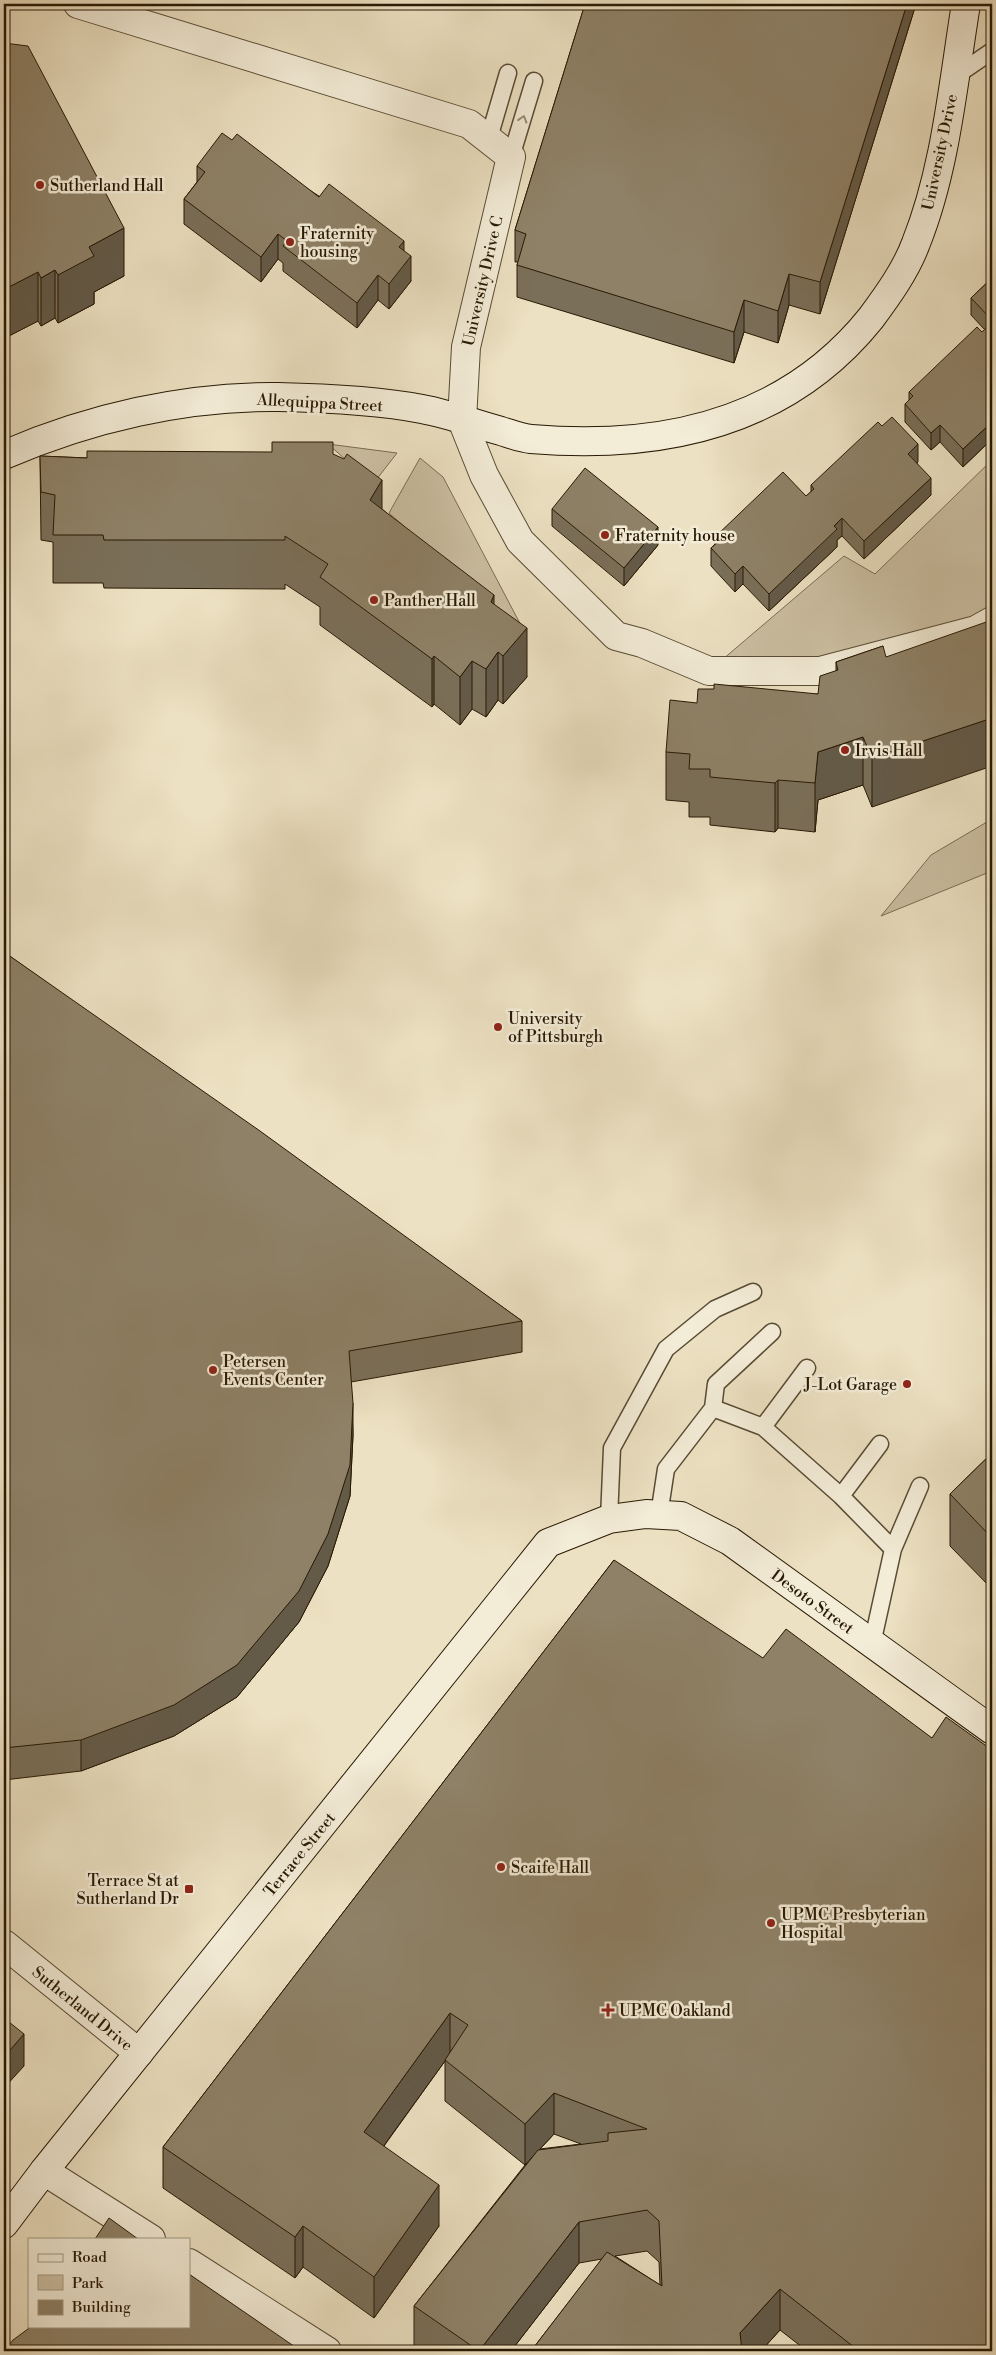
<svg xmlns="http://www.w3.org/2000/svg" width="996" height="2355" font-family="'Libre Bodoni',serif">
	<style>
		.green { fill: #cbbfa2; stroke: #7a6c53 }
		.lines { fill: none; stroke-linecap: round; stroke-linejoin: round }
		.lane-casing { stroke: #594b34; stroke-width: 19 }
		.street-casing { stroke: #594b34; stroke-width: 30 }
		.secondary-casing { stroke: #281904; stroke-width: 30 }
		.lane { stroke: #f3ecd7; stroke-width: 16 }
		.street { stroke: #f3ecd7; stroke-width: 28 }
		.secondary { stroke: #f3ecd7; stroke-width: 28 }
		.wall { fill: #7a6f59; stroke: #281904; fill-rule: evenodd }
		.shaded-wall { fill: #635a48; stroke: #281904 }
		.building { fill: #8e8167; stroke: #281904 }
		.oneway { stroke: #988d78 }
		.poi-dot { fill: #8f2418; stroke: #f3ecd7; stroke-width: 2 }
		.labels { text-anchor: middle; stroke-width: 5; stroke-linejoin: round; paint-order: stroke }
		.street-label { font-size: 16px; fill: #281904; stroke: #f3ecd7 }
		.poi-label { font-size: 16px; fill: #281904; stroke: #f3ecd7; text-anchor: start }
	</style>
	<rect width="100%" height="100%" fill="#ece1c2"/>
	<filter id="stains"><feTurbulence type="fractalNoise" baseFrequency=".004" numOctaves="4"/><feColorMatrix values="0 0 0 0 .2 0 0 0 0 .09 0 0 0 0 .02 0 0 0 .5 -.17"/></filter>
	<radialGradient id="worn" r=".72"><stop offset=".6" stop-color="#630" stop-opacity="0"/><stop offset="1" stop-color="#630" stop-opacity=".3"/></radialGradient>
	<!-- green -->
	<path class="green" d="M328,444L397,453L373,484Z
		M420,458L443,477L525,633L389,513Z
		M992,460V621L820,671H709L844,556L875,574Z
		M992,819V871L881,916L931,855Z"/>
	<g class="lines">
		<!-- lane casing -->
		<g class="lane-casing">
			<path id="lane" d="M954,77L992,51
				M489,138L508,73
				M511,157L534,81
				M713,1408L763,1427L841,1496L893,1549
				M763,1427L807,1368
				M841,1496L880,1444
				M659,1515L666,1469L713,1408L716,1384L772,1332
				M609,1519L612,1448L666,1349L715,1309L753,1292
				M872,1644L893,1549L920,1486"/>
		</g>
		<!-- street casing -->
		<g class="street-casing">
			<path id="street" d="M78,4L469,124L511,157L466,347L462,420L484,475L520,541L616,636L642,643L709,671H820L976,630L992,621
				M4,1944L139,2053
				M44,2171L151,2239
				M189,2263L327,2351"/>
		</g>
		<!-- secondary casing -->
		<g class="secondary-casing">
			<path id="secondary" d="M4,455C89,418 185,396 278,397C325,398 376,400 422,409C449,414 475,424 501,431C511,434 521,438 531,439C661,450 786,424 871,318C888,295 906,270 916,243C946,168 953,83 966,4
				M4,2224L44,2171L548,1543L609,1519L646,1514L681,1516L730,1541L992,1730"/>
		</g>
		<!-- lane -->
		<use href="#lane" class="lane"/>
		<!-- street -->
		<use href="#street" class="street"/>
		<!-- secondary -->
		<use href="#secondary" class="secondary"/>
	</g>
	<!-- wall -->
	<path class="wall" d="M585,4H916L820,314L789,305L778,343L744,332L734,363L517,297V265L518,262H515V230Z
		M4,43L124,276L94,292V304L58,323L55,318L41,326L38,321L5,338L4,335Z
		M232,140L404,251L411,281L389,309L378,300L357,328L283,271V263L278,259L261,282L184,224V199L197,182V166Z
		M992,278V439L963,467L940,442L931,450L905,422V404L909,400V392L985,330L971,315V298Z
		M333,454L382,509L494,604L527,677L503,704L498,700L486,717L472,709L460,725L434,704L432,707L320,625V607L285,584V589L104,588L103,583H53V542L41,540L40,456L87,458Z
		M918,462L917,463L931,495L864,559L842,536L837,540V547L769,611L743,584L735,592L711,566V548L715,544V537L806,496L811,492V485Z
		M552,509L658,545L624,586L552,526Z
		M883,646L872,807L863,785L818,800L815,832L778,828L775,832L710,825V817H689V802L666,800V752L697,703L818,694L836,671V662Z
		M4,952L522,1321V1352L351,1382L353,1435L350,1496L328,1566L299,1622L237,1697L174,1736L81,1771L4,1780Z
		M992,1453V1589L950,1546V1494Z
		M614,1560L992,2351H807L780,2330L761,2351H531L602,2259L579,2263L511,2351H420L414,2347V2306L525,2165L445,2101V2061L384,2146L439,2226L374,2318L303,2267L295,2278L163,2188V2147ZM554,2134L581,2144L540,2149ZM647,2251L659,2262L660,2285L615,2256Z"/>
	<!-- shaded-wall -->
	<path class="shaded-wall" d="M907,4H916L820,314V282Z
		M124,228V276L94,292V304L58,323V275L89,247Z
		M278,234V259L261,282V257Z
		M404,241V265L411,256V281L389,309V284L399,247Z
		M55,270V318L41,326V278Z
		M38,272V321L5,338V289Z
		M789,274V305L778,343V311Z
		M378,275V300L357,328V303Z
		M744,300V332L734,363V332Z
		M992,422V439L963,467V449Z
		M940,425V442L931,450V433Z
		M918,444V462L908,471V454Z
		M931,478V495L864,559V541Z
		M382,480V529L370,500Z
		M842,518V536L837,540V547L769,611V594Z
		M658,527V545L624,586V568Z
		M743,566V584L735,592V574Z
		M494,595V643L491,602Z
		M527,628V677L503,704V656Z
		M498,652V700L486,717V669Z
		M434,656V704L432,707V659Z
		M472,661V709L460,725V677Z
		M992,718V766L872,807V758Z
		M863,737V785L818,800L815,832V783L818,752Z
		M778,780V828L775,832V783Z
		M353,1403V1435L350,1496L328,1566L299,1622L237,1697L174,1736L81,1771V1740Z
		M450,2013V2054L445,2060V2061L364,2173V2132Z
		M24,2034V2066L4,2088V2057Z
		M554,2093V2134L525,2165V2124Z
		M439,2185V2226L374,2318V2277Z
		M579,2222V2263L511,2351H479Z
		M303,2226V2267L295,2278V2237Z
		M780,2289V2330L761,2351H740V2333Z"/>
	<!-- building -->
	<path class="building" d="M585,4H907L820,282L789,274L778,311L744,300L734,332L517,265L526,234L515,230Z
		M4,43L28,46L124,228L89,247L94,256L58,275L55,270L41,278L38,272L5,289L4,287Z
		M222,133L232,140L237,134L319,197L329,184L404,241L399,247L411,256L389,284L378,275L357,303L283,246L287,241L278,234L261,257L184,199L205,172L197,166Z
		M992,278V320L971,298Z
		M992,322V422L963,449L940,425L931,433L905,404L913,396L909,392L977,327L982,332Z
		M892,417L918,444L908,454L931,478L864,541L842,518L834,526L837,529L769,594L743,566L735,574L711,548L719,541L715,537L783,472L806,496L814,489L811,485L878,422L882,426Z
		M272,442H333V454L344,459L347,454L382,480L370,500L494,595L491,602L527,628L503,656L498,652L486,669L472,661L460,677L434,656L432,659L320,577L328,564L285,536V540H104L103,535H53L55,495L41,492L40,456L87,458V451L272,452Z
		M585,468L658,527L624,568L552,509Z
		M992,620V718L872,758L863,737L818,752L815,783L778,780L775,783L710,777V769H689L690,754L666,752L670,700L697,703L698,689H714V684L818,694L820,676L838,670L836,662L883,646L886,657Z
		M4,952L260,1131L522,1321L349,1351L353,1403L350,1465L328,1534L299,1591L237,1665L174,1705L81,1740L4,1748Z
		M992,1453V1538L950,1494Z
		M614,1560L763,1658L786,1629L932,1738L946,1717L992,1750V2351H859L780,2289L740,2333L742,2351H531L607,2252L662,2286L659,2221L647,2210L579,2222L479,2351L414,2306L538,2150L608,2141V2133L647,2129L554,2093L525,2124L445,2060L468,2025L450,2013L364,2132L439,2185L374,2277L303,2226L295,2237L163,2147Z
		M4,2018L24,2034L4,2057Z
		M109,2218L138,2239H95Z
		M189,2274L301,2351H4L13,2340L32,2326H189Z"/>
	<!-- one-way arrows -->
	<defs><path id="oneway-chevron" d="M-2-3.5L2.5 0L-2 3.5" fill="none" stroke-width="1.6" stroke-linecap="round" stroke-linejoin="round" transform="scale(1.25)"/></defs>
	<use class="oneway" href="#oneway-chevron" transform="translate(523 119) rotate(-73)"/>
	<!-- markers -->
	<g class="poi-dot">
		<circle cx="40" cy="185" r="5"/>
		<circle cx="290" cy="242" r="5"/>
		<circle cx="605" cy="535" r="5"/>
		<circle cx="374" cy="600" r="5"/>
		<circle cx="845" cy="750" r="5"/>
		<circle cx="498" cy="1027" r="5"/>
		<circle cx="213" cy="1370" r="5"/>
		<circle cx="907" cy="1384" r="5"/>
		<circle cx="501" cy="1867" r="5"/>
		<rect x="184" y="1884" width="10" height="10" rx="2.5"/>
		<circle cx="771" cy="1923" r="5"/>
		<path d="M605.5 2002.5h5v5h5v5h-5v5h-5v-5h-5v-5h5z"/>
	</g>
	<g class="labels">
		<!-- street labels -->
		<g class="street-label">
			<text transform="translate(939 152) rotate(-78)" y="6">University Drive</text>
			<text transform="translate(482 281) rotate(-77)" y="6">University Drive C</text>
			<text transform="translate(320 402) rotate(3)" y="6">Allequippa Street</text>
			<text transform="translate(813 1601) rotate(36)" y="6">Desoto Street</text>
			<text transform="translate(299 1854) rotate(-51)" y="6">Terrace Street</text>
			<text transform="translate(83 2008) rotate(39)" y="6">Sutherland Drive</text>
		</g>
		<!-- poi labels -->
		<g class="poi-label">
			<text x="50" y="191">Sutherland Hall</text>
			<text x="300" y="239">Fraternity<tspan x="300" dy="18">housing</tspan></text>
			<text x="615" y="541">Fraternity house</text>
			<text x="384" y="606">Panther Hall</text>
			<text x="855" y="756">Irvis Hall</text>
			<text x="508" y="1024">University<tspan x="508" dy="18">of Pittsburgh</tspan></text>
			<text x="223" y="1367">Petersen<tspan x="223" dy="18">Events Center</tspan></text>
			<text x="897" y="1390" text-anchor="end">J-Lot Garage</text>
			<text x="511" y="1873">Scaife Hall</text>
			<text x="179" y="1886" text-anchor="end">Terrace St at<tspan x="179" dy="18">Sutherland Dr</tspan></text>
			<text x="781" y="1920">UPMC Presbyterian<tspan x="781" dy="18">Hospital</tspan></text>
			<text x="619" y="2016">UPMC Oakland</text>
		</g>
	</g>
	<!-- margin -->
	<rect width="996" height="2355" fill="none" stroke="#ece1c2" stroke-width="20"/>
	<rect x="5" y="5" width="986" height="2345" fill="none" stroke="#281904" stroke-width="2.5"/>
	<rect x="10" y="10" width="976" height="2335" fill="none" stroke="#281904"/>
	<!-- legend -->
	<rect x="28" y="2238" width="162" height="90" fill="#f3ecd7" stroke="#a29883"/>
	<rect x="38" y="2254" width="25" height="8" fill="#f3ecd7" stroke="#a29883"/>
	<text x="72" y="2262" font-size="15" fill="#281904">Road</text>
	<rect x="38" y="2275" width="25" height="15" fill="#cbbfa2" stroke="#a29883"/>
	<text x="72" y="2288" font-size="15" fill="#281904">Park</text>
	<rect x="38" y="2300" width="25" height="15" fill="#8e8167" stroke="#a29883"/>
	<text x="72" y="2312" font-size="15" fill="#281904">Building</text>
	<rect width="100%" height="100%" filter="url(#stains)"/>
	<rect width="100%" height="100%" fill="url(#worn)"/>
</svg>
